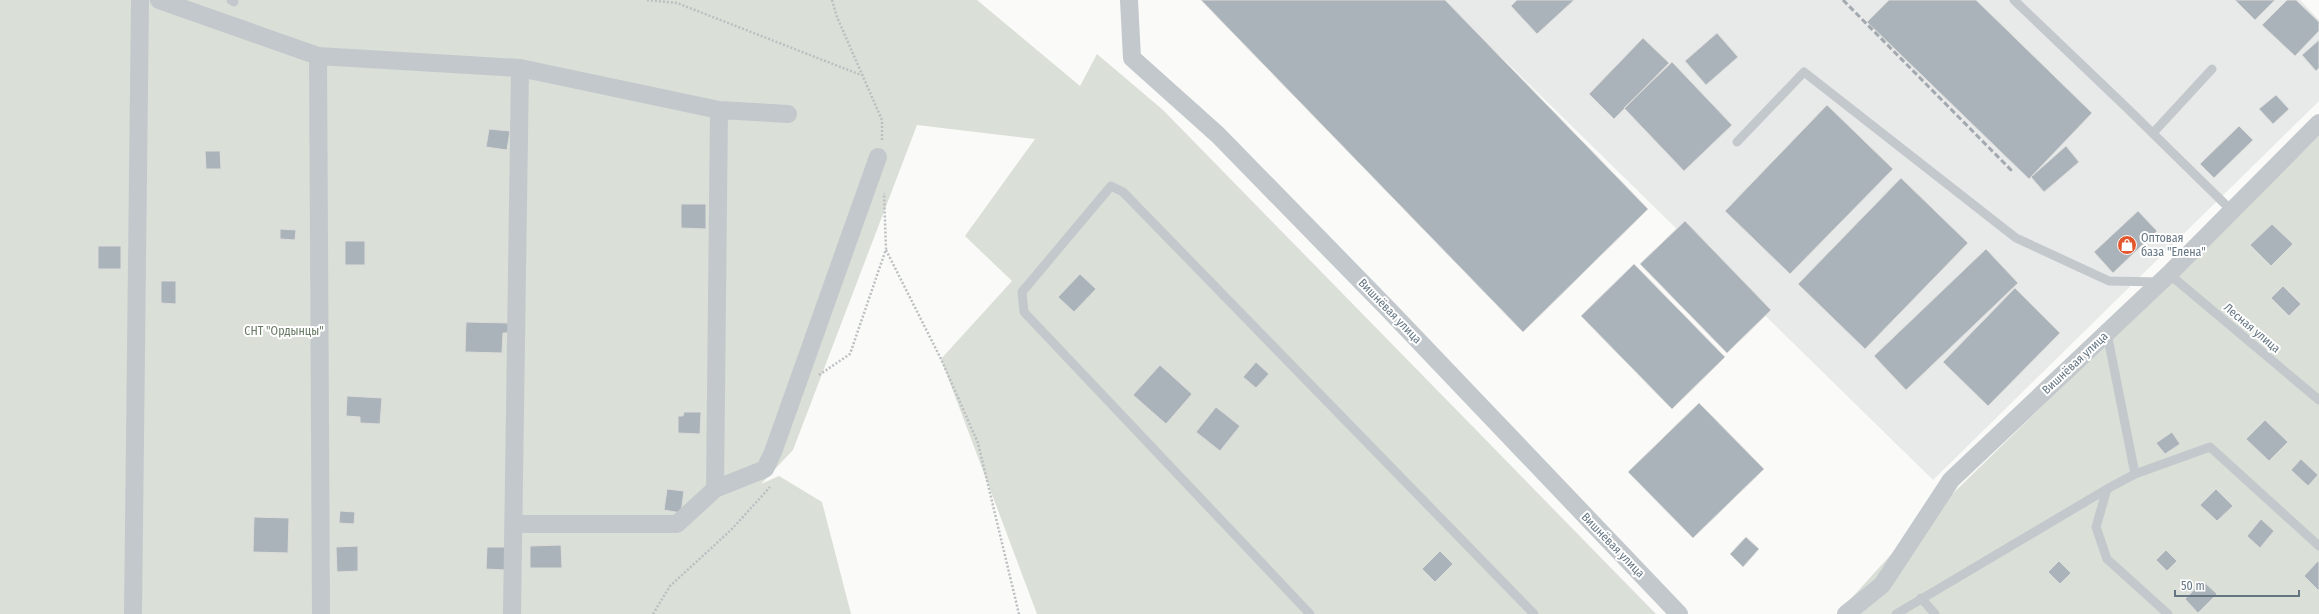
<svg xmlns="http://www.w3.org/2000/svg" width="2319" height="614" font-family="'Fira Sans Condensed',sans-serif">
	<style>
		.built { fill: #e8e9e9 }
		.green { fill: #dadfd7 }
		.building { fill: #aab3b9; stroke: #dcdcda }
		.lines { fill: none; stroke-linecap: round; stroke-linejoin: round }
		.path { stroke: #bbbfc2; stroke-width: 2.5; stroke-dasharray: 2 2; stroke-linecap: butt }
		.service { stroke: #c3c8cc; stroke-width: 9 }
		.minor { stroke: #c3c8cc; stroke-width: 18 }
		.rail { stroke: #a2aab0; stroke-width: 3; stroke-dasharray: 6 3; stroke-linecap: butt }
		.labels { text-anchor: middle; stroke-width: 4; stroke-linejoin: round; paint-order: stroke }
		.poi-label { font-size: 12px; fill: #657683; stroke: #fff; text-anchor: start }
		.street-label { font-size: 12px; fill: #657683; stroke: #fff }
		.park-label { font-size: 12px; fill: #687a64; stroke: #fff }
	</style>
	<rect width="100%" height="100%" fill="#fafaf8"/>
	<!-- built -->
	<path class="built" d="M1443,0H2300L2319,20V101L1933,480Z"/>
	<!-- green -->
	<path class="green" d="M0,0H977L1080,86L1097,54L1163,110L1656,614H1037L941,359L1012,281L965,236L1035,139L917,125L793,450L761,484L779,476L822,502L851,614H0Z
		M2319,136V614H1837L1896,549Z"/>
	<!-- building -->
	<path class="building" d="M1201,0H1445L1648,209L1523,332Z
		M1517,0H1574L1537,34L1511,6Z
		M1889,0H1976L2092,113L2029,179L1867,22Z
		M2235,0H2275L2255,20Z
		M2287,0H2296L2319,22V31L2295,56L2262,25Z
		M1717,33L1738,57L1706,85L1685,61Z
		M1643,38L1669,63L1614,119L1589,94Z
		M2319,40V68L2316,71L2302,55Z
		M1672,62L1732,125L1684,171L1624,108Z
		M2276,95L2289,109L2273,124L2259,109Z
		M1827,105L1893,169L1790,274L1725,211Z
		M2239,126L2253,140L2214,178L2200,164Z
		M489,129L510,131L507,150L486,147Z
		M2066,146L2079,162L2044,192L2031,177Z
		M205,151H220L221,169H206Z
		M1901,178L1968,243L1865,349L1798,284Z
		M681,204H706V229L681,228Z
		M2138,211L2157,231L2113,273L2094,252Z
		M1685,221L1771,310L1727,353L1640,264Z
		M2272,224L2293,244L2271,266L2250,245Z
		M280,229L296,230L295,240L280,239Z
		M345,241H365V265H345Z
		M98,246H121V269H98Z
		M1986,249L2018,283L1906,390L1874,356Z
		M1634,264L1725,357L1672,409L1581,316Z
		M1080,274L1096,289L1074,312L1058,297Z
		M161,281H176V304L161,303Z
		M2283,286L2301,304L2289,316L2271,298Z
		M2015,288L2060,333L1988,406L1943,362Z
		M466,322L511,323L510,333H503L502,353L465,352Z
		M1256,362L1269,374L1256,388L1243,377Z
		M1160,365L1192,394L1166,424L1133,395Z
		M347,396L382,398L380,424L360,423V417L346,416Z
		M1699,403L1764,469L1693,538L1628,472Z
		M1216,407L1240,426L1220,451L1196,432Z
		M684,412H701L700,434L678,433V416H683Z
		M2265,420L2288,442L2269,461L2246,439Z
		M2172,432L2180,444L2165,454L2156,443Z
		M2301,459L2318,475L2308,486L2291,470Z
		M667,489L684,491L681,513L664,510Z
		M2216,489L2233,506L2217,521L2200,505Z
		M340,511L355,512L354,524L339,523Z
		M254,517L289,518L288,553L253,552Z
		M2261,519L2274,531L2260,548L2247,536Z
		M1746,537L1759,549L1743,567L1730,554Z
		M561,545L562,568H530V546Z
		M358,546V571L337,572L336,547Z
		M487,547H506L505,570L486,569Z
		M2166,550L2177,561L2167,571L2156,560Z
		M1440,551L1453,564L1435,582L1422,569Z
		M2059,561L2071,573L2060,584L2048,572Z
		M2318,561L2319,563V591L2304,576Z
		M2203,581L2217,594L2198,613L2185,599Z"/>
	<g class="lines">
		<!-- path -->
		<path class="path" d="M647,0L677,3L861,75
			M832,0L837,17L882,120V142
			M886,250L941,359L978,443L1019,614
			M819,375L850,354L886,249L884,193
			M653,614L670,586L731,530L770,487"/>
		<!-- service -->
		<path class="service" d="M231,0L234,2
			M2014,0L2127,108L2232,211
			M2153,133L2212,69
			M1737,142L1804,72L2016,238L2109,281L2160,282
			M2169,274L2319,400
			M2107,333L2135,474L2107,489L2096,527L2107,559L2168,614
			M2135,474L2210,447L2319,546
			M1921,598L1935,614
			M1310,614L1024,312L1022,292L1111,186L1123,192L1534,614
			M1896,614L2107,489"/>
		<!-- minor -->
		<path class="minor" d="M159,0L318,56L520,68L719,110L788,114
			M1129,0L1132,58L1218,135L1388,309L1679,614
			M318,56L321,614
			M715,489L765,469L773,452L878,157
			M513,524H677L715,489L719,110
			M133,614L140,0
			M512,614L520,68
			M1846,614L1882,585L1951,480L2169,274L2319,123"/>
		<!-- rail -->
		<path class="rail" d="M1843,0L2013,172"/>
	</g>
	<!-- icons -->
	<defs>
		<g id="shop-disc" transform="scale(1)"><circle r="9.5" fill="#e4572e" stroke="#fff"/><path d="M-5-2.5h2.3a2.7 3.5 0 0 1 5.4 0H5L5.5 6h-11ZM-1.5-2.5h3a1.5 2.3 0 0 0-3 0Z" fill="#fff"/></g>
	</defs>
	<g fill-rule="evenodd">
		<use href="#shop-disc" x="2127" y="245"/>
	</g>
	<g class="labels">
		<!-- poi labels -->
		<g class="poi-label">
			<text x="2141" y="242">Оптовая<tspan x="2141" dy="14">база "Елена"</tspan></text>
		</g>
		<!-- street labels -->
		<g class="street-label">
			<text transform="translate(1390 311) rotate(46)" y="4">Вишнёвая улица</text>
			<text transform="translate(2252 328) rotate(40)" y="4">Лесная улица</text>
			<text transform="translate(2075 363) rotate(-43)" y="4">Вишнёвая улица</text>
			<text transform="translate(1613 545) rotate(46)" y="4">Вишнёвая улица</text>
		</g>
		<!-- park labels -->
		<g class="park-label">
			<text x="284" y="335">СНТ "Ордынцы"</text>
		</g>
	</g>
	<!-- scale -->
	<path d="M2175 590v6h124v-6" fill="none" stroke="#657683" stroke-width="2"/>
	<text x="2181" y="590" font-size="12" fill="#657683" stroke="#ffffff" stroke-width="3" paint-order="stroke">50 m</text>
</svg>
